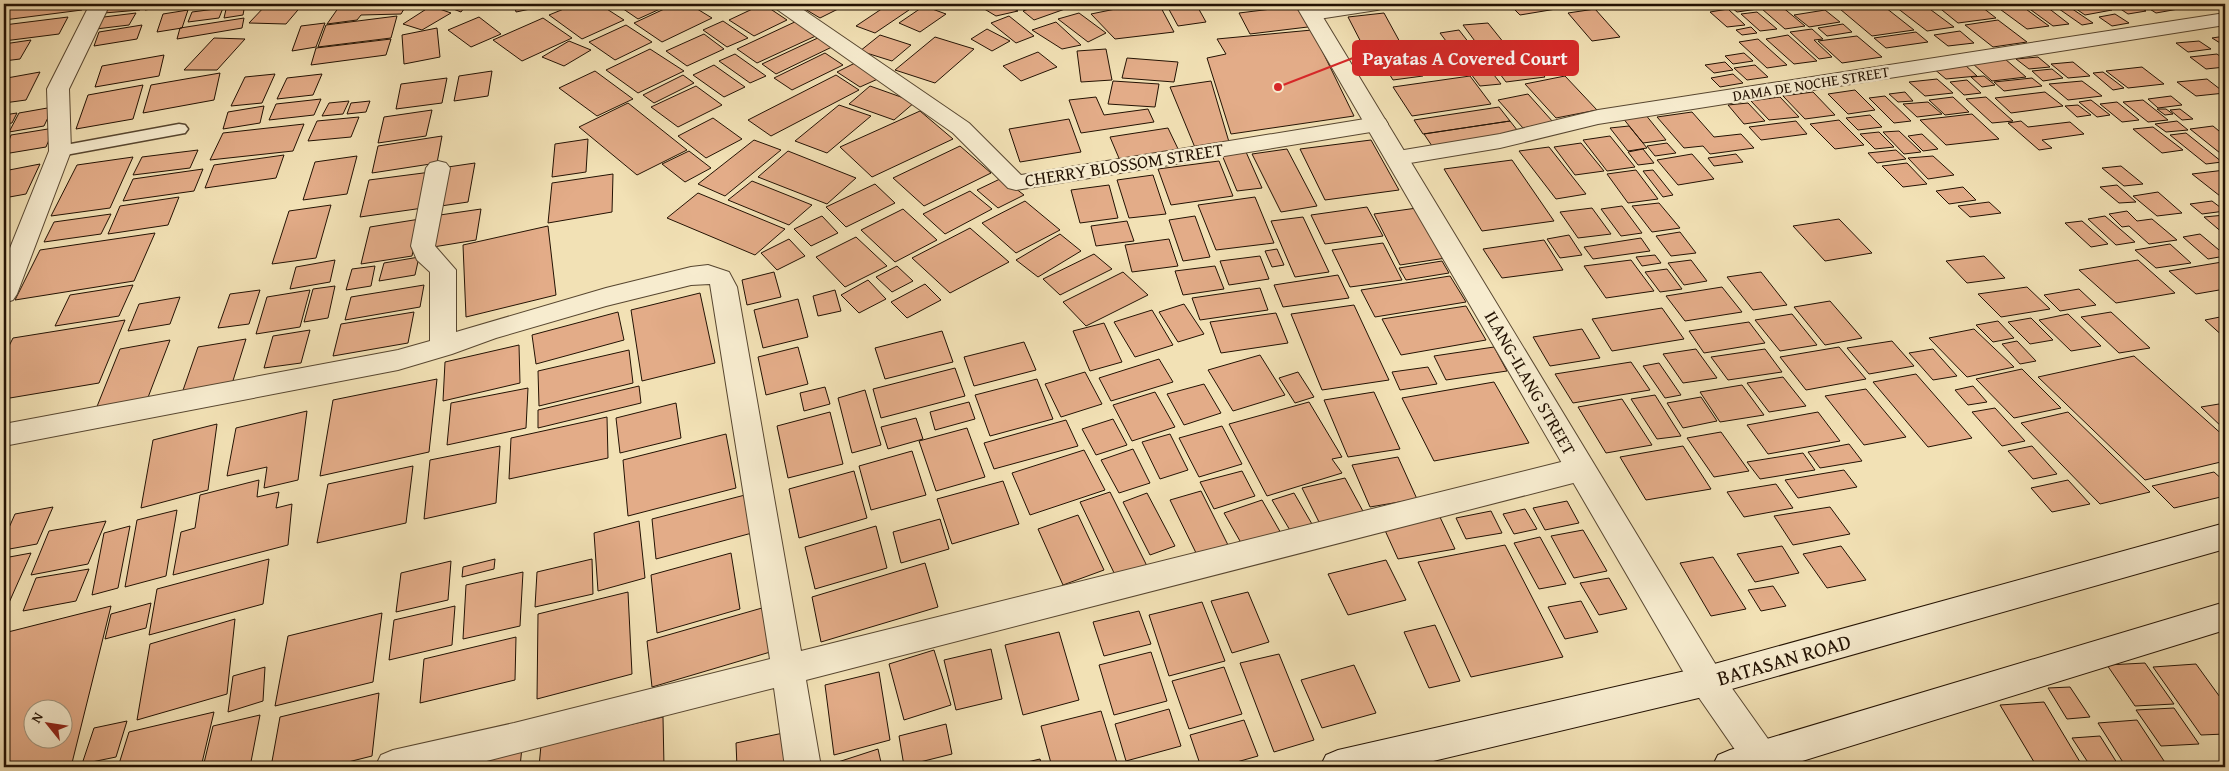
<svg xmlns="http://www.w3.org/2000/svg" width="2229" height="771" font-family="'Gentium Book Plus',serif">
	<style>
		.building { fill: #e3ac88; stroke: #231203; fill-rule: evenodd }
		.lines { fill: none; stroke-linecap: round; stroke-linejoin: round }
		.service-casing { stroke: #574630; stroke-width: 3 }
		.minor-casing { stroke: #574630; stroke-width: 2 }
		.tertiary-casing { stroke: #574630; stroke-width: 2 }
		.secondary-casing { stroke: #231203; stroke-width: 2 }
		.service { fill: #f7eccf; fill-rule: evenodd }
		.minor { fill: #f7eccf; fill-rule: evenodd }
		.tertiary { fill: #f7eccf; fill-rule: evenodd }
		.secondary { fill: #f7eccf; fill-rule: evenodd }
		.labels { text-anchor: middle; stroke-width: 5; stroke-linejoin: round; paint-order: stroke }
		.far-street-label { font-size: 15px; fill: #231203; stroke: #f7eccf }
		.street-label { font-size: 18px; fill: #231203; stroke: #f7eccf }
		.near-street-label { font-size: 21px; fill: #231203; stroke: #f7eccf }
		.leader { fill: none; stroke: #d62828; stroke-width: 2 }
		.callout-dot { fill: #d62828; stroke: #f7eccf; stroke-width: 2 }
		.callout { fill: #d62828; stroke: #d62828; stroke-width: 2 }
		.callout-label { font-size: 19px; text-anchor: middle; font-weight: bold; fill: #fff }
	</style>
	<rect width="100%" height="100%" fill="#f2e1b5"/>
	<filter id="stains"><feTurbulence type="fractalNoise" baseFrequency=".004" numOctaves="4"/><feColorMatrix values="0 0 0 0 .2 0 0 0 0 .09 0 0 0 0 .02 0 0 0 .5 -.17"/></filter>
	<radialGradient id="worn" r=".72"><stop offset=".6" stop-color="#630" stop-opacity="0"/><stop offset="1" stop-color="#630" stop-opacity=".3"/></radialGradient>
	<!-- building -->
	<path class="building" d="M4,4H86L82,10L4,20Z
		M111,4H144L140,10L104,13Z
		M149,4H184L145,10Z
		M245,4L243,15L224,18L227,5Z
		M267,4H303L286,24L249,23Z
		M341,4H407L401,14L361,15L357,20L327,24Z
		M444,4H467L461,12L443,5Z
		M514,4H554L516,12Z
		M576,4H599L624,20L582,39L549,15Z
		M616,4H671L638,19Z
		M675,4H689L712,18L662,42L634,23Z
		M763,4L787,20L754,36L729,20Z
		M804,4H848L820,18L800,6Z
		M889,4L909,10L875,33L856,26Z
		M976,4H1004L1018,11L996,16Z
		M1043,4H1059L1065,9L1034,20L1023,11Z
		M1140,4H1159L1174,32L1115,39L1091,14Z
		M1166,4H1196L1206,22L1178,26Z
		M1509,4H1551L1556,9L1520,15Z
		M1727,4H1752L1758,9L1737,12Z
		M1834,4H1881L1914,30L1872,36Z
		M1892,4H1923L1954,27L1927,31Z
		M1951,4H1978L1996,18L1958,23L1937,6Z
		M1993,4H2019L2049,26L2027,29Z
		M2052,4H2065L2093,23L2082,25Z
		M2069,4H2102L2112,10L2085,15Z
		M2113,4H2134L2146,11L2128,14Z
		M2142,4H2176L2184,8L2156,13Z
		M1304,5L1316,26L1250,34L1239,13Z
		M431,6L451,13L422,30L403,24Z
		M924,6L946,14L920,32L899,23Z
		M1781,6L1805,26L1785,29L1762,9Z
		M2047,7L2069,24L2053,26L2031,10Z
		M223,8L219,18L188,22L192,12Z
		M1595,9L1620,37L1592,41L1568,13Z
		M1728,9L1745,25L1727,27L1710,12Z
		M188,10L182,28L157,32L163,14Z
		M1825,10L1840,22L1809,27L1794,15Z
		M1757,12L1777,29L1760,31L1741,14Z
		M136,13L129,25L96,29L104,17Z
		M1079,13L1106,33L1088,42L1058,19Z
		M1384,13L1401,44L1364,48L1348,17Z
		M2115,14L2129,23L2112,26L2099,17Z
		M397,16L391,38L318,47L326,25Z
		M1009,16L1034,36L1016,43L991,23Z
		M68,17L59,34L4,41V25Z
		M479,17L501,34L471,47L448,30Z
		M244,18L242,28L177,39L180,28Z
		M543,18L572,38L522,61L493,40Z
		M799,20L820,34L757,63L737,49Z
		M1998,20L2027,42L1993,47L1965,25Z
		M723,21L748,38L727,47L703,30Z
		M1056,22L1081,45L1062,49L1032,30Z
		M325,23L316,47L292,51L301,26Z
		M1488,23L1512,53L1486,56L1463,25Z
		M1843,24L1852,32L1827,36L1818,28Z
		M142,25L137,39L94,46L99,32Z
		M626,25L652,42L615,60L589,42Z
		M1751,27L1757,33L1742,35L1736,30Z
		M437,28L440,57L404,64L402,35Z
		M987,29L1010,41L992,51L971,39Z
		M1812,29L1823,39L1814,40L1832,57L1819,59L1790,32Z
		M1312,30L1354,116L1231,134L1207,58L1226,54L1217,39Z
		M1459,30L1501,84L1480,86L1440,33Z
		M1960,31L1974,43L1948,46L1934,35Z
		M1916,32L1928,42L1886,48L1874,38Z
		M704,34L724,49L687,66L666,51Z
		M880,35L911,45L892,61L860,51Z
		M1788,35L1817,61L1794,64L1766,39Z
		M822,36L836,45L776,74L762,64Z
		M1857,36L1882,57L1842,63L1818,41Z
		M2225,36V46L2212,38Z
		M935,37L974,49L935,83L895,70Z
		M214,38L245,39L217,70H184Z
		M391,39L386,55L311,65L316,48Z
		M1758,39L1787,65L1767,68L1739,42Z
		M31,40L20,59L4,61V44Z
		M569,41L591,50L564,66L542,57Z
		M2199,41L2211,49L2188,52L2176,43Z
		M650,49L684,71L638,93L606,70Z
		M1106,49L1112,80L1081,82L1077,51Z
		M1038,52L1057,67L1021,81L1003,66Z
		M1408,52L1423,76L1393,80L1378,56Z
		M825,53L843,65L792,90L774,78Z
		M1744,53L1753,61L1733,64L1725,56Z
		M735,54L766,76L750,83L719,61Z
		M2217,54L2225,60V67L2206,69L2190,57Z
		M164,55L159,76L95,87L102,66Z
		M1529,57L1545,77L1506,82L1491,62Z
		M2038,57L2050,67L2029,69L2016,59Z
		M1127,58L1178,62L1174,82L1122,78Z
		M2005,59L2026,77L1992,81L1972,63Z
		M857,62L880,78L860,87L837,72Z
		M1725,62L1733,70L1714,73L1705,65Z
		M2073,62L2090,76L2068,78L2051,64Z
		M1964,64L1977,76L1946,79L1933,68Z
		M714,65L745,87L724,97L693,75Z
		M1755,65L1768,77L1747,80L1734,68Z
		M2142,67L2164,84L2128,88L2106,71Z
		M2052,69L2063,78L2043,81L2032,71Z
		M492,71L488,96L454,101L459,76Z
		M595,71L633,99L597,116L559,88Z
		M40,72L26,100L4,103V84L7,78Z
		M2103,72L2124,88L2113,90L2093,73Z
		M220,73L214,100L143,113L151,85Z
		M275,74L262,103L231,106L245,77Z
		M322,74L313,95L277,99L287,78Z
		M1733,74L1743,83L1720,87L1711,78Z
		M683,75L694,83L654,103L643,95Z
		M836,75L859,90L771,136L748,120Z
		M1470,76L1491,104L1412,116L1393,87Z
		M1565,76L1597,110L1556,118L1525,84Z
		M1984,76L1995,85L1982,87L1971,77Z
		M447,78L442,103L396,109L401,84Z
		M2032,78L2042,86L2004,91L1994,82Z
		M1937,79L1953,93L1925,96L1909,82Z
		M2207,79L2225,93L2196,96L2177,82Z
		M1967,80L1981,93L1964,95L1950,82Z
		M1113,81L1159,84L1155,107L1108,104Z
		M1211,81L1229,142L1196,150L1170,87Z
		M2082,81L2102,96L2068,100L2049,84Z
		M143,85L133,119L76,129L88,95Z
		M696,86L722,105L678,127L651,107Z
		M870,86L915,102L894,120L849,104Z
		M1855,90L1875,110L1848,114L1828,94Z
		M1813,92L1835,115L1805,119L1783,96Z
		M1905,92L1913,101L1898,102L1889,94Z
		M2045,92L2063,106L2011,113L1995,98Z
		M1528,94L1553,122L1523,128L1498,100Z
		M1885,96L1911,121L1894,123L1869,98Z
		M2171,96L2182,105L2158,108L2148,99Z
		M1096,97L1104,115L1148,109L1154,122L1081,133L1069,100Z
		M1780,97L1799,117L1769,120L1751,101Z
		M1953,97L1969,112L1945,115L1929,100Z
		M1986,97L2013,121L1992,123L1966,99Z
		M321,99L314,115L269,120L276,104Z
		M2091,100L2110,115L2097,117L2079,102Z
		M2143,100L2168,120L2148,122L2123,102Z
		M349,101L343,114L322,116L329,103Z
		M370,101L366,112L347,114L351,103Z
		M1928,102L1942,114L1917,117L1903,104Z
		M2117,102L2139,120L2122,122L2100,104Z
		M628,103L687,150L637,175L579,127Z
		M1748,103L1765,121L1744,124L1728,105Z
		M839,105L871,116L827,153L795,141Z
		M2078,105L2091,115L2077,117L2065,106Z
		M264,106L260,123L223,129L228,112Z
		M53,107L44,126L9,132L19,113Z
		M1499,107L1510,121L1423,134L1414,120Z
		M2157,109H2166L2173,114L2165,115Z
		M2180,109L2193,119L2182,120L2170,110Z
		M432,110L426,136L378,143L384,117Z
		M920,111L953,139L872,177L840,147Z
		M1692,112L1714,137L1741,134L1754,148L1710,154L1703,146L1684,148L1657,117Z
		M17,113L12,123L4,124V115Z
		M1645,114L1666,140L1643,143L1622,117Z
		M1972,114L1999,139L1946,145L1920,120Z
		M1870,115L1882,127L1858,130L1846,118Z
		M359,117L351,137L308,141L317,121Z
		M713,118L742,139L706,158L678,136Z
		M1069,119L1081,152L1020,162L1009,129Z
		M1839,120L1864,145L1835,149L1810,124Z
		M1510,121L1521,135L1434,149L1424,134Z
		M1796,121L1807,134L1761,140L1749,127Z
		M2021,121L2028,127L2070,122L2084,134L2042,140L2052,148L2039,150L2008,123Z
		M2177,121L2188,130L2166,132L2155,124Z
		M304,124L293,151L210,160L223,133Z
		M1629,126L1647,148L1628,151L1610,128Z
		M2213,126L2225,136V157L2190,129Z
		M2153,127L2183,150L2162,153L2133,129Z
		M54,128L46,147L4,154L11,135Z
		M1168,128L1180,153L1121,163L1110,137Z
		M1899,131L1921,152L1904,154L1883,132Z
		M1879,132L1894,147L1875,149L1860,134Z
		M2186,133L2222,162L2206,164L2170,135Z
		M1922,134L1938,149L1923,151L1908,136Z
		M442,136L437,163L372,173L378,146Z
		M1610,136L1635,167L1607,171L1583,140Z
		M588,139L586,172L552,177L555,144Z
		M754,140L781,150L725,196L698,184Z
		M1371,140L1399,190L1325,200L1300,149Z
		M1581,143L1604,171L1575,175L1554,147Z
		M1667,143L1676,153L1655,156L1647,146Z
		M960,146L991,173L924,206L893,178Z
		M1549,147L1586,194L1556,199L1519,151Z
		M1287,149L1317,206L1281,212L1252,154Z
		M1643,149L1654,163L1638,165L1628,152Z
		M198,150L190,168L133,175L142,157Z
		M1896,150L1906,159L1877,163L1868,153Z
		M689,151L711,168L685,182L662,164Z
		M788,151L856,178L827,204L758,177Z
		M1246,152L1262,188L1237,191L1222,155Z
		M1692,154L1714,179L1678,185L1657,160Z
		M1736,154L1743,162L1714,166L1708,158Z
		M284,155L276,178L205,188L214,165Z
		M357,156L347,194L303,200L315,162Z
		M1933,156L1954,175L1928,179L1908,158Z
		M133,157L110,208L51,216L77,165Z
		M1512,160L1554,221L1482,231L1444,169Z
		M1219,161L1233,196L1171,205L1158,169Z
		M475,163L468,202L434,207L441,168Z
		M1907,163L1927,184L1903,187L1882,166Z
		M40,164L26,194L4,198V171Z
		M2121,166L2143,184L2124,186L2102,168Z
		M203,169L194,191L123,201L133,179Z
		M1636,170L1658,199L1628,203L1607,174Z
		M1653,170L1673,195L1663,197L1643,171Z
		M2225,170V196H2220L2192,174Z
		M431,172L423,208L360,217L369,180Z
		M613,174L612,212L548,223L552,183Z
		M1153,175L1166,214L1129,218L1117,180Z
		M1002,178L1024,195L998,208L977,190Z
		M752,181L812,205L789,225L728,200Z
		M875,184L895,203L846,227L826,207Z
		M1109,185L1118,218L1080,223L1071,190Z
		M2117,185L2136,202L2119,203L2100,187Z
		M1963,187L1976,200L1949,204L1936,191Z
		M970,191L992,209L945,234L923,214Z
		M2158,192L2182,213L2157,216L2133,196Z
		M698,193L785,229L755,255L667,218Z
		M179,197L168,225L108,234L120,206Z
		M1255,197L1274,243L1216,250L1198,205Z
		M1025,201L1060,230L1016,253L982,223Z
		M2212,201L2225,211L2202,214L2190,204Z
		M1989,202L2001,213L1970,217L1958,206Z
		M1659,203L1680,228L1652,232L1632,206Z
		M331,205L316,258L272,264L289,211Z
		M1622,206L1642,233L1621,236L1601,209Z
		M1367,207L1383,236L1325,244L1311,215Z
		M1417,208L1446,258L1400,265L1374,214Z
		M1592,208L1611,234L1578,238L1560,212Z
		M481,209L476,240L427,248L433,216Z
		M903,209L937,240L895,262L861,230Z
		M2127,211L2137,221L2152,219L2177,240L2149,244L2129,226L2122,227L2109,214Z
		M111,214L101,234L44,242L54,222Z
		M2225,215L2224,234L2204,217Z
		M822,216L838,233L811,246L794,229Z
		M1195,216L1210,257L1183,261L1169,220Z
		M2105,216L2135,242L2116,245L2088,219Z
		M1303,217L1329,272L1295,277L1271,221Z
		M420,219L412,256L361,264L370,227Z
		M1839,219L1872,253L1825,261L1793,226Z
		M1127,221L1134,241L1096,246L1091,226Z
		M2082,221L2108,244L2091,247L2065,223Z
		M548,226L556,295L466,317L463,245Z
		M970,228L1009,262L950,293L912,258Z
		M1680,232L1696,253L1671,256L1656,236Z
		M155,233L134,281L15,300L40,250Z
		M1060,234L1081,251L1038,277L1016,260Z
		M2200,234L2225,255V256L2208,259L2183,237Z
		M1569,235L1582,255L1560,258L1547,239Z
		M856,237L887,266L845,287L816,257Z
		M1641,238L1650,251L1593,259L1584,247Z
		M789,239L805,256L777,270L761,253Z
		M1169,239L1178,266L1132,272L1125,245Z
		M1544,240L1563,270L1502,278L1483,249Z
		M1383,243L1402,280L1350,287L1332,250Z
		M2170,244L2191,263L2156,268L2135,250Z
		M1277,249L1284,265L1272,267L1265,251Z
		M1094,254L1112,269L1060,295L1043,279Z
		M1655,255L1661,263L1642,266L1636,257Z
		M1260,256L1269,279L1229,285L1220,261Z
		M1984,256L2005,278L1967,283L1946,261Z
		M419,257L415,275L379,281L384,263Z
		M335,260L330,282L290,289L296,267Z
		M1631,260L1654,291L1606,298L1584,266Z
		M1691,260L1707,281L1684,285L1668,263Z
		M2138,260L2175,293L2116,303L2079,270Z
		M1442,261L1449,273L1406,280L1399,268Z
		M2222,262L2225,264V289L2196,294L2169,271Z
		M375,266L371,286L346,290L352,269Z
		M897,266L913,281L892,292L876,277Z
		M1215,266L1224,289L1183,295L1175,271Z
		M1667,269L1682,289L1660,292L1645,272Z
		M774,272L781,297L747,305L742,280Z
		M1123,272L1148,295L1086,326L1063,302Z
		M1761,272L1787,305L1753,310L1727,277Z
		M1338,275L1349,298L1283,307L1274,285Z
		M1450,276L1466,302L1375,317L1361,290Z
		M868,280L886,299L859,313L841,295Z
		M925,284L941,300L907,318L891,302Z
		M133,285L119,316L55,326L70,295Z
		M424,285L420,307L345,320L351,297Z
		M335,286L328,318L304,322L313,289Z
		M1722,287L1742,312L1685,321L1666,296Z
		M2027,287L2050,309L2001,317L1978,294Z
		M1260,288L1268,310L1200,320L1192,298Z
		M2079,289L2096,305L2060,311L2044,295Z
		M260,290L249,324L218,328L230,294Z
		M310,290L300,327L256,334L267,297Z
		M835,290L841,311L818,316L813,296Z
		M700,293L715,363L642,381L631,310Z
		M180,297L170,324L128,331L139,304Z
		M798,299L808,337L763,348L754,310Z
		M1830,301L1862,338L1825,345L1794,307Z
		M1184,304L1204,334L1178,342L1159,312Z
		M1354,305L1389,380L1322,390L1291,314Z
		M1466,306L1486,340L1401,355L1382,319Z
		M1662,308L1684,339L1612,351L1592,319Z
		M1152,310L1173,345L1135,357L1114,322Z
		M414,312L408,343L333,356L341,324Z
		M618,312L624,340L536,364L532,335Z
		M2111,312L2150,348L2119,353L2081,317Z
		M1276,313L1288,343L1221,353L1210,322Z
		M1792,314L1817,345L1780,351L1755,320Z
		M2068,314L2101,346L2071,351L2039,320Z
		M2225,316V338L2205,320Z
		M2031,318L2053,340L2030,344L2008,322Z
		M125,320L99,383L4,399V356L13,338Z
		M1998,321L2014,338L1993,342L1976,325Z
		M1749,322L1765,343L1704,353L1689,331Z
		M1104,323L1122,362L1090,371L1073,331Z
		M1582,329L1600,358L1550,366L1533,337Z
		M1974,329L2014,367L1967,377L1929,338Z
		M310,330L301,363L264,368L273,336Z
		M942,331L953,362L885,379L875,348Z
		M246,339L231,387L181,396L198,347Z
		M170,340L147,400L96,409L120,349Z
		M1892,341L1914,366L1869,374L1847,348Z
		M2017,341L2036,361L2020,364L2002,344Z
		M1024,342L1036,370L974,386L964,357Z
		M519,345L520,383L443,401L445,362Z
		M798,347L808,384L766,395L758,357Z
		M1494,347L1507,371L1446,380L1434,356Z
		M1839,347L1866,379L1806,390L1780,357Z
		M1696,349L1717,378L1683,383L1663,354Z
		M1765,349L1782,372L1728,380L1711,357Z
		M1933,349L1957,376L1933,380L1909,353Z
		M629,350L633,383L539,406L538,371Z
		M1260,355L1285,395L1233,411L1208,370Z
		M2134,356L2225,437V461L2145,480L2038,377Z
		M1159,359L1173,382L1111,401L1099,378Z
		M1631,362L1650,390L1573,403L1555,374Z
		M1659,363L1681,395L1665,398L1643,366Z
		M1428,367L1437,384L1400,390L1392,372Z
		M955,368L965,396L881,418L873,389Z
		M2022,369L2061,408L2014,418L1976,379Z
		M1085,372L1102,404L1061,417L1045,384Z
		M1298,372L1314,397L1295,403L1279,378Z
		M1916,374L1972,438L1928,447L1873,382Z
		M1783,377L1806,406L1769,412L1747,383Z
		M437,379L429,452L320,476L333,400Z
		M1037,379L1053,419L990,436L975,395Z
		M1494,382L1529,443L1434,461L1402,398Z
		M1204,384L1221,413L1184,425L1167,394Z
		M1742,385L1764,415L1720,422L1700,392Z
		M639,386L641,403L538,428V410Z
		M1973,386L1987,402L1968,405L1955,390Z
		M825,387L830,404L804,411L800,393Z
		M528,388L526,428L447,445L451,403Z
		M1866,389L1906,437L1864,445L1825,396Z
		M865,390L881,445L852,453L838,398Z
		M1155,392L1175,427L1132,441L1113,405Z
		M1374,392L1400,449L1348,457L1324,400Z
		M1655,395L1681,436L1657,439L1631,399Z
		M1701,397L1717,421L1683,428L1667,403Z
		M1622,399L1652,445L1606,453L1578,407Z
		M969,402L975,419L935,430L930,412Z
		M1309,402L1342,457L1332,459L1342,473L1267,496L1229,424Z
		M676,403L681,438L620,453L616,418Z
		M2225,403V430L2201,407Z
		M1995,408L2025,441L2002,446L1972,412Z
		M307,411L298,480L264,488L267,467L227,476L236,428Z
		M830,412L843,464L788,478L777,426Z
		M1818,412L1840,441L1768,454L1747,425Z
		M2068,412L2150,492L2100,504L2021,423Z
		M607,417L608,458L509,479L511,438Z
		M916,418L923,439L888,449L881,427Z
		M1113,419L1127,445L1096,455L1082,429Z
		M1066,420L1078,446L994,469L984,443Z
		M217,424L208,490L141,508L153,440Z
		M1222,426L1242,464L1199,477L1179,438Z
		M967,428L985,477L936,491L919,441Z
		M1721,432L1749,471L1714,477L1687,438Z
		M726,434L736,488L628,516L623,460Z
		M1170,434L1188,470L1160,479L1142,442Z
		M1849,444L1862,461L1820,468L1808,452Z
		M500,446L496,503L424,519L430,460Z
		M1683,446L1711,489L1646,500L1620,457Z
		M2032,446L2057,474L2033,479L2008,451Z
		M1133,449L1150,483L1119,493L1101,460Z
		M1084,450L1105,490L1030,515L1012,473Z
		M912,451L926,495L871,510L859,466Z
		M1803,453L1815,470L1760,479L1747,462Z
		M1398,457L1417,499L1370,507L1352,465Z
		M413,466L406,523L317,543L328,484Z
		M1844,470L1857,487L1798,498L1785,480Z
		M854,471L867,518L799,538L789,489Z
		M1242,471L1255,496L1214,509L1200,482Z
		M2214,472L2225,482V496L2174,508L2152,486Z
		M1345,478L1364,513L1320,524L1302,488Z
		M259,480L257,497L279,492L276,508L292,504L288,545L173,575L181,532L195,528L200,495Z
		M2068,480L2090,504L2052,512L2031,488Z
		M1003,481L1019,524L952,544L937,499Z
		M1776,484L1793,508L1744,517L1727,492Z
		M1201,491L1230,549L1199,559L1170,500Z
		M1110,492L1147,566L1116,577L1080,502Z
		M1147,493L1175,546L1150,555L1123,502Z
		M1294,493L1312,524L1291,532L1272,500Z
		M745,495L752,533L656,559L652,519Z
		M1262,500L1282,535L1244,548L1224,513Z
		M1567,501L1579,523L1545,530L1533,508Z
		M53,507L37,544L4,550V539L15,514Z
		M1830,507L1850,534L1793,545L1774,516Z
		M1525,509L1537,529L1514,534L1503,514Z
		M177,510L166,576L125,587L137,520Z
		M1491,511L1502,533L1466,539L1456,518Z
		M1078,515L1104,570L1063,585L1038,529Z
		M1439,515L1455,549L1398,559L1383,526Z
		M940,519L949,549L901,563L893,532Z
		M106,521L88,564L31,575L49,531Z
		M639,521L645,578L598,591L594,533Z
		M130,526L118,588L92,595L104,533Z
		M876,526L887,568L815,589L805,547Z
		M1583,530L1607,571L1574,578L1551,536Z
		M1540,537L1566,584L1539,589L1514,543Z
		M1505,545L1563,657L1471,677L1418,562Z
		M1782,546L1799,573L1755,582L1737,554Z
		M1841,546L1866,580L1827,588L1803,554Z
		M31,553L4,614V558Z
		M731,553L740,609L657,633L651,575Z
		M1713,557L1746,609L1711,616L1680,563Z
		M269,559L263,604L149,635L157,589Z
		M495,559L494,569L462,577L463,567Z
		M592,559L593,594L535,607L537,572Z
		M1386,560L1406,600L1348,615L1328,574Z
		M451,561L448,600L396,612L401,573Z
		M925,563L938,607L821,642L812,597Z
		M89,569L76,601L23,611L36,578Z
		M523,572L520,626L463,639L466,585Z
		M1609,578L1627,609L1599,615L1580,583Z
		M1773,586L1786,606L1761,611L1748,590Z
		M628,592L632,674L537,699L538,614Z
		M1248,592L1269,642L1232,653L1211,601Z
		M1581,601L1598,632L1565,639L1548,607Z
		M1202,602L1225,661L1169,676L1149,615Z
		M151,603L146,628L105,639L111,614Z
		M111,606L71,767H4V633ZM32,708H62V738H32Z
		M455,606L452,645L389,660L394,620Z
		M769,606L777,650L652,687L647,641Z
		M1139,611L1151,644L1104,656L1093,622Z
		M382,613L373,682L275,706L288,636Z
		M235,619L227,694L137,720L150,644Z
		M1435,625L1460,681L1429,688L1404,632Z
		M1059,632L1079,700L1023,715L1005,645Z
		M516,637L515,680L420,703L424,659Z
		M991,649L1002,699L956,710L944,660Z
		M934,650L951,705L904,720L889,664Z
		M1151,652L1167,701L1114,715L1099,665Z
		M1279,654L1314,740L1274,752L1240,663Z
		M2145,663L2174,704L2135,706L2107,665Z
		M2196,664L2225,704V734L2201,735L2153,667Z
		M1354,665L1376,713L1322,728L1301,680Z
		M265,667L263,701L228,712L233,676Z
		M1224,667L1242,714L1189,729L1172,681Z
		M879,672L890,740L834,755L825,685Z
		M2070,687L2090,717L2067,719L2048,688Z
		M379,693L372,756L328,767H271L280,717Z
		M2044,702L2083,767H2037L2000,705Z
		M2174,708L2199,744L2161,746L2136,710Z
		M1169,709L1181,746L1126,761L1115,724Z
		M1101,711L1118,766L1052,767L1041,726Z
		M214,712L201,767H118L129,732Z
		M260,715L250,767H203L213,726Z
		M663,717L664,767H539L541,745Z
		M1244,720L1258,756L1219,767H1201L1190,735Z
		M2137,720L2168,767H2126L2098,723Z
		M127,721L116,757L82,764L94,728Z
		M946,724L952,754L904,766L899,736Z
		M788,732L790,767H737L736,743Z
		M2100,736L2119,766L2091,767L2072,738Z
		M522,747L520,767H436Z
		M878,749L882,767H835V763Z
		M1040,759L1042,767H1006Z"/>
	<g class="lines">
		<!-- service casing -->
		<g class="service-casing">
			<path id="service" d="M179,124L185,125L188,129L185,133L60,156L54,155L51,151L54,147L60,146Z"/>
		</g>
		<!-- minor casing -->
		<g class="minor-casing">
			<path id="minor" d="M90,4H110L69,89L71,151L17,294L13,300L4,303V263L49,151L47,89Z
				M772,4H795L969,123L1021,175L1377,117L1385,119L1388,124L1385,129L1377,131L1016,190L1008,188L953,133L775,8Z
				M1340,4H1387L1384,8L1377,10L1312,20L1305,18L1302,14L1305,10Z
				M2225,13V25L1598,124L1500,148L1398,165L1390,163L1387,158L1390,153L1398,151L1500,134L1598,110Z
				M438,161L446,163L450,168L435,246L456,270V332L606,288L691,267L708,265L729,272L737,287L801,651L1581,457L1591,461L1596,469L1591,477L1581,481L806,680L821,767H785L774,688L463,767H375L381,755L393,750L514,723L770,659L710,284L691,285L606,306L496,338L452,354L398,370L4,446V424L398,350L430,341V272L417,260L411,246L426,168L430,163Z"/>
		</g>
		<!-- tertiary casing -->
		<g class="tertiary-casing">
			<path id="tertiary" d="M1295,4H1315L1719,670L1773,746L1779,758L1775,767H1747L1695,692Z"/>
		</g>
		<!-- secondary casing -->
		<g class="secondary-casing">
			<path id="secondary" d="M2225,523V549L1707,696L1408,767H1320L1326,755L1338,750L1707,666Z
				M2225,602V630L1783,767H1712L1718,755L1730,750Z"/>
		</g>
		<!-- service -->
		<use href="#service" class="service"/>
		<!-- minor -->
		<use href="#minor" class="minor"/>
		<!-- tertiary -->
		<use href="#tertiary" class="tertiary"/>
		<!-- secondary -->
		<use href="#secondary" class="secondary"/>
	</g>
	<g class="labels">
		<!-- far-street labels -->
		<g class="far-street-label">
			<text transform="translate(1811 84) rotate(-9)" y="5">DAMA DE NOCHE STREET</text>
		</g>
		<!-- street labels -->
		<g class="street-label">
			<text transform="translate(1124 165) rotate(-9)" y="6">CHERRY BLOSSOM STREET</text>
			<text transform="translate(1530 383) rotate(60)" y="6">ILANG-ILANG STREET</text>
		</g>
		<!-- near-street labels -->
		<g class="near-street-label">
			<text transform="translate(1784 660) rotate(-16)" y="7">BATASAN ROAD</text>
		</g>
	</g>
	<!-- callouts -->
	<path class="leader" d="M1278 87L1353 58"/>
	<circle class="callout-dot" cx="1278" cy="87" r="5"/>
	<rect class="callout" x="1353" y="41" width="225" height="34" rx="5"/>
	<g class="callout-label">
		<text x="1465" y="65">Payatas A Covered Court</text>
	</g>
	<!-- margin -->
	<rect width="2229" height="771" fill="none" stroke="#f2e1b5" stroke-width="20"/>
	<rect x="5" y="5" width="2219" height="761" fill="none" stroke="#231203" stroke-width="2.5"/>
	<rect x="10" y="10" width="2209" height="751" fill="none" stroke="#231203"/>
	<!-- north arrow -->
	<g transform="translate(48 724) rotate(300)"><circle r="24" fill="#f7eccf" stroke="#a2957d"/>
	<path d="M0-4L9 19L0 12L-9 19Z" fill="#8f2418"/>
	<text y="-8" font-size="14" font-weight="bold" text-anchor="middle" fill="#231203">N</text>
	</g>
	<rect width="100%" height="100%" filter="url(#stains)"/>
	<rect width="100%" height="100%" fill="url(#worn)"/>
</svg>
